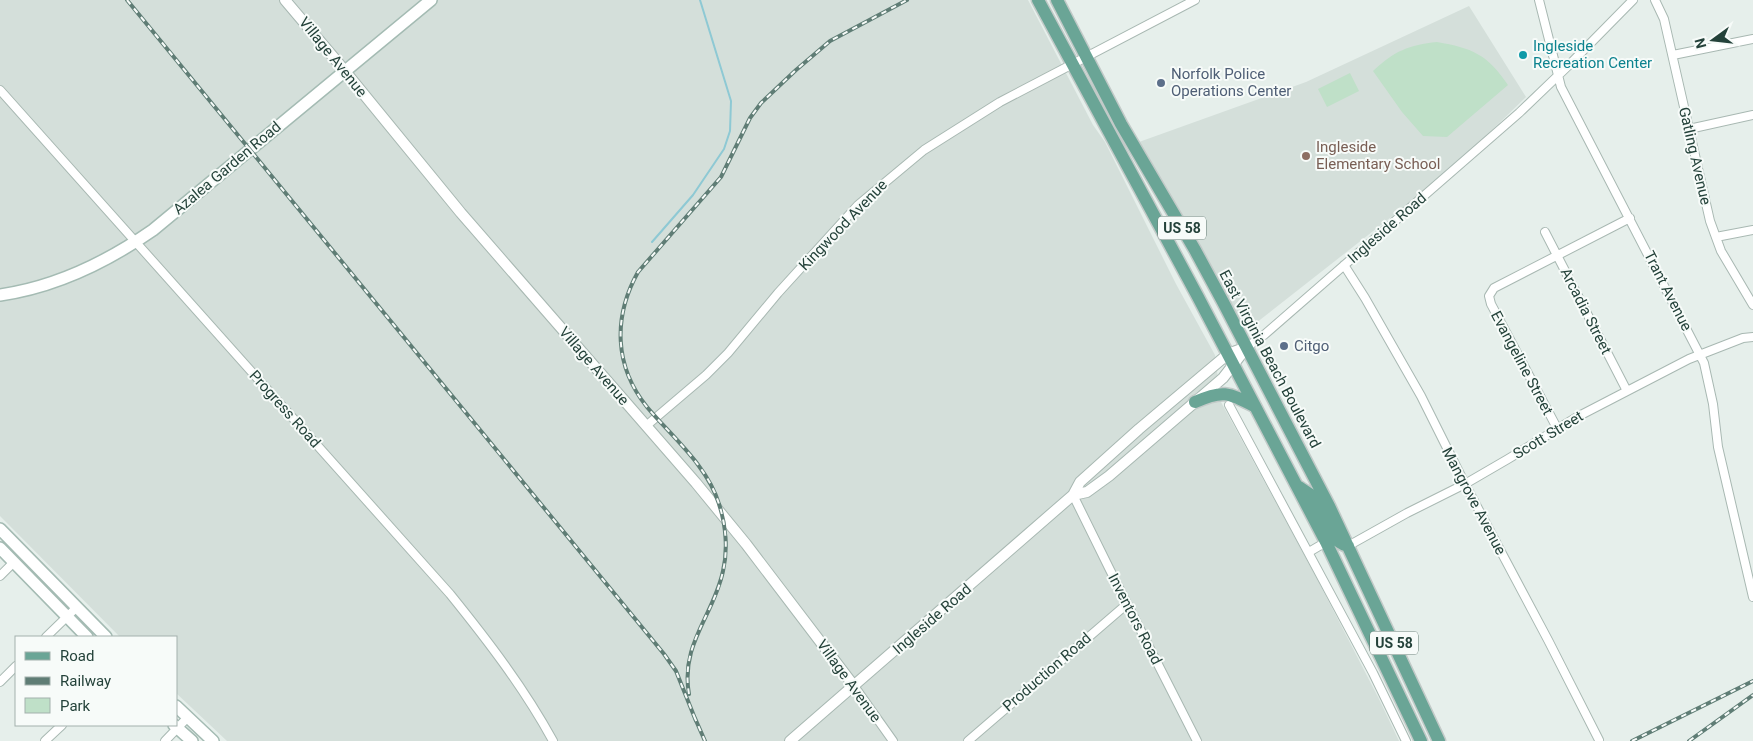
<svg xmlns="http://www.w3.org/2000/svg" width="1753" height="741" font-family="Roboto,sans-serif">
	<style>
		.built { fill: #d4dfda }
		.green { fill: #bfe0c8 }
		.lines { fill: none; stroke-linecap: round; stroke-linejoin: round }
		.stream { stroke: #8ec9d4; stroke-width: 2 }
		.minor-casing { stroke: #a8b8b2; stroke-width: 10 }
		.tertiary-casing { stroke: #a8b8b2; stroke-width: 12 }
		.secondary-casing { stroke: #a4bbb3; stroke-width: 14 }
		.primary-casing { stroke: #c2cac8; stroke-width: 15 }
		.minor { stroke: #fff; stroke-width: 8 }
		.tertiary { stroke: #fff; stroke-width: 10 }
		.secondary { stroke: #fff; stroke-width: 11 }
		.primary { stroke: #6aa596; stroke-width: 12 }
		.rail-casing { stroke: #5f7d75; stroke-width: 4 }
		.rail { stroke: #f7fbf9; stroke-width: 2; stroke-dasharray: 5.5; stroke-linecap: butt }
		.culture-dot { fill: #0f9aa8; stroke: #f7fbf9; stroke-width: 2 }
		.service-dot { fill: #5c6f8a; stroke: #f7fbf9; stroke-width: 2 }
		.education-dot { fill: #8d6e63; stroke: #f7fbf9; stroke-width: 2 }
		.labels { text-anchor: middle; stroke-width: 4; stroke-linejoin: round; paint-order: stroke }
		.shield { fill: #f7fbf9; stroke: #637a73; stroke-width: 1 }
		.shield-label { font-size: 14px; font-weight: bold; fill: #24423a }
		.culture-label { font-size: 15px; fill: #0d838f; stroke: #f7fbf9; text-anchor: start }
		.street-label { font-size: 15px; fill: #24423a; stroke: #f7fbf9 }
		.service-label { font-size: 15px; fill: #4e5e75; stroke: #f7fbf9; text-anchor: start }
		.education-label { font-size: 15px; fill: #785e54; stroke: #f7fbf9; text-anchor: start }
	</style>
	<rect width="100%" height="100%" fill="#e6efeb"/>
	<!-- built -->
	<path class="built" d="M0,0H1028L1093,125L1105,142L1176,284L1215,355L1221,402L1314,573L1379,699L1399,741H227L176,693V637H120L0,516Z
		M1469,6L1526,97L1451,170L1256,323H1245L1239,318L1139,142L1306,82Z"/>
	<!-- green -->
	<path class="green" d="M1437,42C1472,48 1487,54 1508,85L1447,137L1423,136L1402,112L1373,71C1394,51 1409,45 1437,42Z
		M1350,73L1359,91L1327,107L1318,89Z"/>
	<g class="lines">
		<!-- stream -->
		<path class="stream" d="M652,242L693,195L724,149L730,131L731,101L700,0"/>
		<!-- minor casing -->
		<g class="minor-casing">
			<path id="minor" d="M1539,0L1561,87L1704,363L1713,404L1718,447L1753,597
				M1655,0L1664,19L1710,221L1721,251L1753,305
				M1673,55L1753,39
				M0,90L450,594C488,641 524,688 553,741
				M1689,129L1753,115
				M1545,232L1627,391
				M1716,237L1753,230
				M1344,265L1365,298L1421,396L1465,484L1548,640L1599,740
				M1247,347L1264,335L1519,113L1568,66L1633,0
				M1229,405L1373,673L1406,741
				M646,426L706,375L728,353L778,293L858,205L924,150L1000,102L1195,0
				M1557,428L1491,304L1489,296L1494,288L1630,218
				M1073,495L1110,570L1197,741
				M1348,546L1407,513L1465,484L1508,459L1577,417L1689,359L1743,338L1753,337
				M1309,552L1326,542
				M0,576L14,562
				M46,637L77,607
				M0,682L16,666
				M854,686L893,741
				M45,741L62,725
				M165,741L188,717
				M968,741L1127,604"/>
		</g>
		<!-- tertiary casing -->
		<g class="tertiary-casing">
			<path id="tertiary" d="M285,0L335,59L461,213L696,483L746,544L854,686
				M1073,495L1087,492L1109,476L1223,378L1247,347
				M790,741L1073,495L1080,482L1139,429L1228,354L1247,347"/>
		</g>
		<!-- secondary casing -->
		<g class="secondary-casing">
			<path id="secondary" d="M0,295C56,287 107,262 153,230L431,0
				M0,529L106,637
				M0,548L87,637
				M176,706L213,741
				M174,725L192,741"/>
		</g>
		<!-- primary casing -->
		<g class="primary-casing">
			<path id="primary" d="M1038,0L1198,297L1326,542L1421,741
				M1057,0L1121,124L1195,250L1223,302L1329,506L1439,741
				M1195,402C1222,390 1228,392 1254,406
				M1299,487C1304,491 1311,494 1315,499C1327,514 1327,541 1348,546"/>
		</g>
		<!-- minor -->
		<use href="#minor" class="minor"/>
		<!-- tertiary -->
		<use href="#tertiary" class="tertiary"/>
		<!-- secondary -->
		<use href="#secondary" class="secondary"/>
		<!-- primary -->
		<use href="#primary" class="primary"/>
		<!-- rail casing -->
		<g class="rail-casing">
			<path id="rail" d="M127,0L664,654L676,671L696,721
				M689,694C680,644 714,615 723,571C728,550 726,525 719,504C707,465 672,437 647,407C614,366 613,317 638,272L721,177L750,118L761,103L796,70L830,41L907,0
				M694,716L705,741
				M1632,741L1753,681
				M1689,741L1753,695"/>
		</g>
		<!-- rail -->
		<use href="#rail" class="rail"/>
	</g>
	<!-- markers -->
	<circle class="culture-dot" cx="1523" cy="55" r="5"/>
	<g class="service-dot">
		<circle cx="1161" cy="83" r="5"/>
		<circle cx="1284" cy="346" r="5"/>
	</g>
	<circle class="education-dot" cx="1306" cy="156" r="5"/>
	<g class="labels">
		<!-- shield labels -->
		<g class="shield">
			<rect x="1158" y="216.5" width="48" height="23" rx="4"/>
			<rect x="1370" y="631.5" width="48" height="23" rx="4"/>
		</g>
		<g class="shield-label">
			<text x="1182" y="233">US 58</text>
			<text x="1394" y="648">US 58</text>
		</g>
		<!-- culture labels -->
		<g class="culture-label">
			<text x="1533" y="51">Ingleside<tspan x="1533" dy="17">Recreation Center</tspan></text>
		</g>
		<!-- street labels -->
		<g class="street-label">
			<text transform="translate(333 57) rotate(51)" y="5">Village Avenue</text>
			<text transform="translate(1695 156) rotate(77)" y="5">Gatling Avenue</text>
			<text transform="translate(227 168) rotate(-40)" y="5">Azalea Garden Road</text>
			<text transform="translate(843 225) rotate(-46)" y="5">Kingwood Avenue</text>
			<text transform="translate(1387 228) rotate(-41)" y="5">Ingleside Road</text>
			<text transform="translate(1668 291) rotate(63)" y="5">Trant Avenue</text>
			<text transform="translate(1586 311) rotate(63)" y="5">Arcadia Street</text>
			<text transform="translate(1270 359) rotate(62)" y="5">East Virginia Beach Boulevard</text>
			<text transform="translate(1522 363) rotate(62)" y="5">Evangeline Street</text>
			<text transform="translate(594 366) rotate(49)" y="5">Village Avenue</text>
			<text transform="translate(285 409) rotate(48)" y="5">Progress Road</text>
			<text transform="translate(1548 435) rotate(-31)" y="5">Scott Street</text>
			<text transform="translate(1474 501) rotate(62)" y="5">Mangrove Avenue</text>
			<text transform="translate(932 619) rotate(-41)" y="5">Ingleside Road</text>
			<text transform="translate(1135 619) rotate(63)" y="5">Inventors Road</text>
			<text transform="translate(1047 672) rotate(-41)" y="5">Production Road</text>
			<text transform="translate(849 681) rotate(54)" y="5">Village Avenue</text>
		</g>
		<!-- service labels -->
		<g class="service-label">
			<text x="1171" y="79">Norfolk Police<tspan x="1171" dy="17">Operations Center</tspan></text>
			<text x="1294" y="351">Citgo</text>
		</g>
		<!-- education labels -->
		<g class="education-label">
			<text x="1316" y="152">Ingleside<tspan x="1316" dy="17">Elementary School</tspan></text>
		</g>
	</g>
	<!-- legend -->
	<rect x="15" y="636" width="162" height="90" fill="#f7fbf9" stroke="#a3b1ad"/>
	<rect x="25" y="652" width="25" height="8" fill="#6aa596" stroke="#a3b1ad"/>
	<text x="60" y="661" font-size="15" fill="#24423a">Road</text>
	<rect x="25" y="677" width="25" height="8" fill="#5f7d75" stroke="#a3b1ad"/>
	<text x="60" y="686" font-size="15" fill="#24423a">Railway</text>
	<rect x="25" y="698" width="25" height="15" fill="#bfe0c8" stroke="#a3b1ad"/>
	<text x="60" y="711" font-size="15" fill="#24423a">Park</text>
	<!-- north arrow -->
	<g transform="translate(1713 40) rotate(255)" stroke="#f7fbf9" stroke-width="4" paint-order="stroke">
	<path d="M0-4L9 19L0 12L-9 19Z" fill="#24423a"/>
	<text y="-8" font-size="14" font-weight="bold" text-anchor="middle" fill="#24423a">N</text>
	</g>
</svg>
